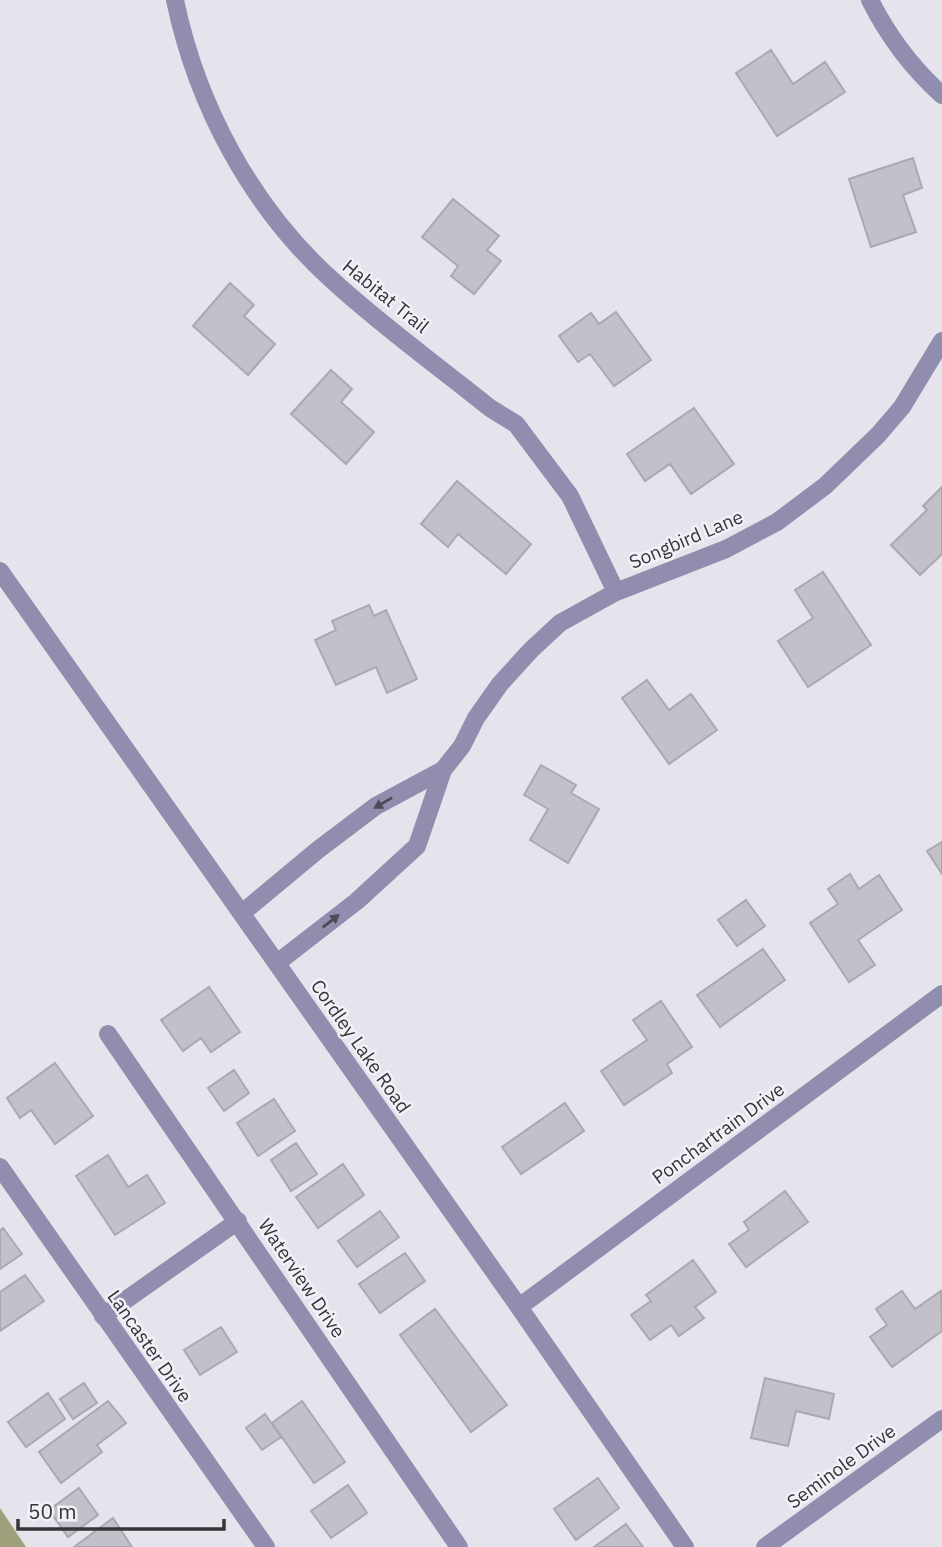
<svg xmlns="http://www.w3.org/2000/svg" width="942" height="1547" font-family="'IBM Plex Sans',sans-serif">
	<style>
		.water { fill: #a0a07c }
		.building { fill: #c2c1c9; stroke: #aaa9b1; stroke-width: 2 }
		.lines { fill: none; stroke-linecap: round; stroke-linejoin: round }
		.minor { stroke: #908dae; stroke-width: 18 }
		.oneway { fill: #4c4b56 }
		.labels { text-anchor: middle; stroke-width: 5; stroke-linejoin: round; paint-order: stroke }
		.street-label { font-size: 19px; fill: #353538; stroke: #f2f1f9 }
	</style>
	<rect width="100%" height="100%" fill="#e5e4ec"/>
	<!-- water -->
	<path class="water" d="M0,1508L26,1547H0Z"/>
	<!-- building -->
	<path class="building" d="M771,50L793,84L825,62L845,92L777,136L736,73Z
		M913,158L922,188L903,195L916,232L871,247L849,179Z
		M453,199L499,236L487,250L501,261L474,294L451,276L458,266L422,237Z
		M230,283L254,305L244,316L275,344L248,375L193,326Z
		M616,312L651,360L614,386L590,354L578,362L559,336L591,313L599,324Z
		M331,370L352,389L341,402L374,432L346,464L291,414Z
		M694,408L734,464L691,494L670,464L645,481L627,454Z
		M457,481L531,544L506,574L458,534L448,547L421,524Z
		M942,487V554L920,575L891,545L927,510L923,506Z
		M823,572L871,645L808,687L778,641L813,618L795,590Z
		M369,605L374,616L386,610L417,679L387,693L376,667L336,685L315,640L336,630L332,621Z
		M647,680L669,710L691,694L717,730L669,764L622,698Z
		M541,765L576,785L571,793L599,809L568,863L530,840L548,809L524,795Z
		M942,842V874L927,851Z
		M850,874L859,889L879,875L902,910L858,940L875,965L849,982L810,923L838,904L828,889Z
		M746,900L765,926L737,946L718,920Z
		M763,949L785,980L720,1027L697,995Z
		M209,987L240,1032L211,1052L201,1038L183,1051L161,1020Z
		M661,1001L692,1047L667,1064L672,1073L624,1105L601,1071L647,1040L633,1020Z
		M55,1063L93,1116L55,1144L31,1110L20,1118L7,1098Z
		M234,1070L249,1093L224,1111L208,1088Z
		M274,1099L295,1131L258,1156L237,1123Z
		M565,1103L584,1131L521,1174L502,1147Z
		M296,1143L317,1174L291,1191L271,1160Z
		M108,1155L128,1187L147,1175L165,1203L115,1235L76,1176Z
		M343,1164L364,1195L318,1228L296,1197Z
		M785,1191L808,1222L746,1267L729,1244L749,1230L744,1222Z
		M380,1211L399,1237L357,1267L338,1241Z
		M3,1228L22,1254L0,1269V1231Z
		M405,1253L425,1281L380,1313L359,1284Z
		M693,1260L716,1292L695,1307L704,1318L679,1336L671,1325L650,1340L631,1315L651,1301L646,1295Z
		M25,1275L44,1301L0,1331V1292Z
		M902,1291L915,1309L941,1291L942,1331L892,1367L870,1337L887,1325L876,1309Z
		M435,1309L507,1405L471,1432L400,1335Z
		M221,1327L237,1352L200,1375L184,1350Z
		M765,1378L834,1394L829,1419L796,1411L788,1446L751,1438Z
		M84,1383L97,1403L73,1419L60,1399Z
		M48,1393L65,1419L26,1447L8,1422Z
		M108,1401L126,1423L97,1445L102,1452L61,1483L39,1452Z
		M302,1401L345,1462L314,1483L272,1423Z
		M265,1414L281,1437L262,1450L246,1428Z
		M598,1478L619,1508L576,1540L554,1509Z
		M348,1485L367,1513L331,1538L311,1511Z
		M79,1488L98,1515L68,1537L49,1510Z
		M113,1518L132,1547H74Z
		M626,1524L643,1547H594Z"/>
	<g class="lines">
		<!-- minor -->
		<path class="minor" d="M175,0C197,106 252,208 332,280C382,326 438,366 490,408L516,424L570,496L616,592
			M870,0C888,36 912,68 942,95
			M0,571L519,1307L685,1547
			M242,913L319,849L376,806L443,770
			M277,963L357,901L417,846L443,770L462,746L476,718L500,684L531,650L560,623L616,592L726,549L777,522L825,486L878,435L902,407L942,341
			M108,1034L459,1547
			M0,1167L266,1547
			M519,1307L942,994
			M103,1316L238,1221
			M765,1547L942,1419"/>
	</g>
	<!-- one-way arrows -->
	<defs><path id="oneway-solid" d="M-6-.8H1V-3.2L6.5 0L1 3.2V.8H-6Z" transform="scale(1.75)"/></defs>
	<g class="oneway">
		<use href="#oneway-solid" transform="translate(383 803) rotate(150)"/>
		<use href="#oneway-solid" transform="translate(331 921) rotate(-38)"/>
	</g>
	<g class="labels">
		<!-- street labels -->
		<g class="street-label">
			<text transform="translate(386 296) rotate(39)" y="7">Habitat Trail</text>
			<text transform="translate(686 539) rotate(-23)" y="7">Songbird Lane</text>
			<text transform="translate(361 1046) rotate(55)" y="7">Cordley Lake Road</text>
			<text transform="translate(718 1133) rotate(-36)" y="7">Ponchartrain Drive</text>
			<text transform="translate(302 1278) rotate(56)" y="7">Waterview Drive</text>
			<text transform="translate(150 1346) rotate(55)" y="7">Lancaster Drive</text>
			<text transform="translate(841 1466) rotate(-36)" y="7">Seminole Drive</text>
		</g>
	</g>
	<!-- scale -->
	<path d="M18 1519v10h206v-10" fill="none" stroke="#353538" stroke-width="3.5"/>
	<text x="28" y="1519" font-size="21" fill="#353538" stroke="#f2f1f9" stroke-width="5" paint-order="stroke">50 m</text>
</svg>
